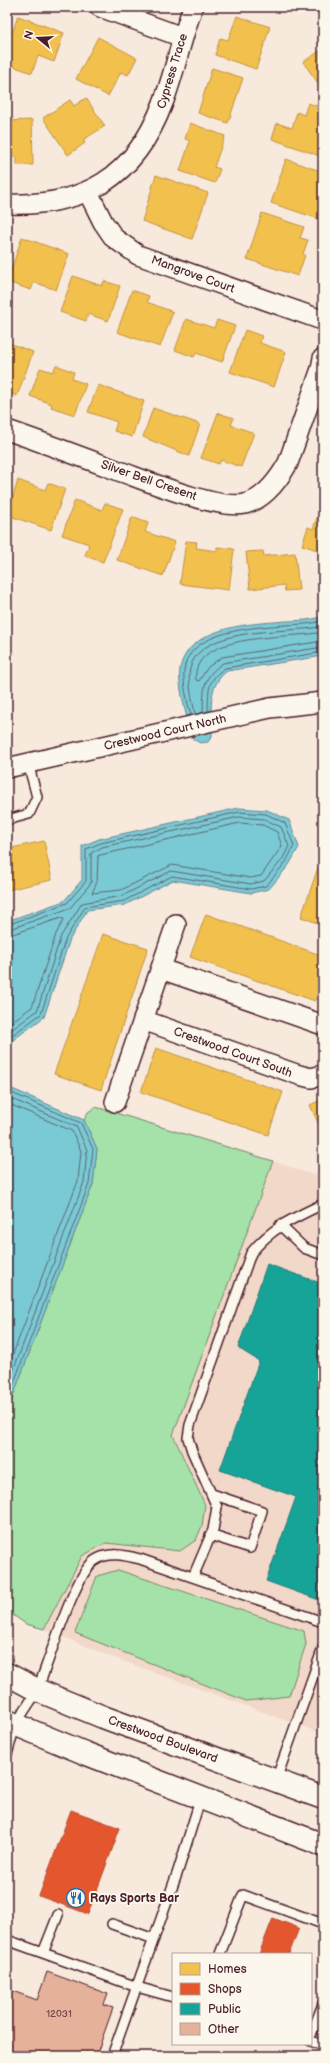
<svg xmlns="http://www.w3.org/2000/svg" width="330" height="2063" font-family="'Balsamiq Sans',sans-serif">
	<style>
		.built { fill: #f2d8c8 }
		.green { fill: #a5e2a9; stroke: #78806a }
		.water { fill: #7acad5; stroke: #678691 }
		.homes { fill: #f2c14e; stroke: #c09044 }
		.shops { fill: #e4572e; stroke: #b6462d }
		.public { fill: #17a398; stroke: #267b77 }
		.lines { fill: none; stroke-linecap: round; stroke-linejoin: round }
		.shore { stroke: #5d636f; stroke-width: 1 }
		.building { fill: #e6b19a; stroke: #4a1f2b }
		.service-casing { stroke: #4a1f2b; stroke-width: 12 }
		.minor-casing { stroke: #4a1f2b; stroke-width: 22 }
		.secondary-casing { stroke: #4a1f2b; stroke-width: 25 }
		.service { stroke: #fbf7ec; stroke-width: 9 }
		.minor { stroke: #fbf7ec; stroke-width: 19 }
		.secondary { stroke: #fbf7ec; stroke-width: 22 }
		.labels { text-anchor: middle; stroke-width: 4; stroke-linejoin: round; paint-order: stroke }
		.number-label { font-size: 10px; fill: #714447 }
		.street-label { font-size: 12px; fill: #4a1f2b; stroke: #fbf7ec }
		.poi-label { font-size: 12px; font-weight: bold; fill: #4a1f2b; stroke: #fbf7ec; text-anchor: start }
	</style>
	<rect width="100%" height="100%" fill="#f7e9dc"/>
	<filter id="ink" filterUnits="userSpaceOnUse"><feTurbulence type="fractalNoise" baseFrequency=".025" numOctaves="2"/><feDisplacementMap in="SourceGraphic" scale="8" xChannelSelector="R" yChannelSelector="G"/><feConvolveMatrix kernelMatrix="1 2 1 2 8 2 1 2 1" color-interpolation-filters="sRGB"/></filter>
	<g filter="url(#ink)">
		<!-- built -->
		<path class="built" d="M273,1161L313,1175L323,1170V1734L112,1657L44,1629L82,1556L106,1543L166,1550L194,1480L173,1435Z"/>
		<!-- green -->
		<path class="green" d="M96,1107L273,1161L173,1435L205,1505L202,1526L196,1540L180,1551L106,1543L82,1556L44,1629L26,1624L7,1611V1412L93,1184L97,1149L84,1120L88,1112Z
			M118,1570L304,1631L306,1644L289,1696L246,1701L75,1633L97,1576Z"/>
		<!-- water -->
		<path class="water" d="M323,616V656L227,671C206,687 212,711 212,736L208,742L200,743L193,739C188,722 177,685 180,668C188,629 244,624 275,622C290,620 309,622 323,616Z
			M239,808L267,810L289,820L299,847L289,865L269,889L251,893L173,880L125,905L87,910L70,939L44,1017L9,1043L7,1049V921L64,901L82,880V846L99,839Z
			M7,1077L10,1088L84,1120L97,1149L93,1184L7,1412Z"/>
		<!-- homes -->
		<path class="homes" d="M18,16L64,33L54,62L38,56L32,73L7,64V48Z
			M237,16L270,27L256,69L215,55L220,38L228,40Z
			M98,37L137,58L128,75L121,72L108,96L76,79Z
			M323,39V90L303,62L323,49L318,42Z
			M212,68L243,78L228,123L198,113Z
			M86,98L105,126L83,140L85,143L68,155L43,118L70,100L74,106Z
			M308,103L323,108V157L272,139L277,123L292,128L297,112L304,115Z
			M32,120L33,165H17V157H7V121Z
			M190,123L225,136L214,167L220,169L215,183L180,171L190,141L185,139Z
			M286,159L323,172V207L319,219L271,203Z
			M156,175L208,193L192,239L142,221Z
			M262,213L304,227L300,238L308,240L303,254L305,255L298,276L247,259Z
			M22,237L69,254L56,290L34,282L31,290L7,282Z
			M73,276L102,286L104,281L120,286L108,321L88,314L86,321L60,312Z
			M132,290L149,296L147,302L173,312L160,347L117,332Z
			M186,319L214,328L217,320L235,326L222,362L196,353L194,357L175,350Z
			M245,330L262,336L260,343L286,352L274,387L230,372Z
			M9,343L33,352L17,396L7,392V348Z
			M56,365L74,372L72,379L86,384L75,415L51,407L52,404L30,396L40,368L53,372Z
			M98,385L144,401L132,437L114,431L117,422L88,412Z
			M153,408L200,424L189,456L143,437Z
			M218,413L234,418L231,425L254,433L241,467L221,460L219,464L201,458Z
			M18,480L45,490L48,483L65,489L51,530L7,515Z
			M75,500L102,510L105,503L123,509L103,562L85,556L89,544L62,535Z
			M323,501V552L302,545L308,527L313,529Z
			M132,517L148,523L145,532L175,542L163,576L117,560Z
			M186,541L197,542L196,548L217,551V547L234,549L229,590L180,584Z
			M263,551L264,556L295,553L299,590L285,591L284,585L250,589L246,552Z
			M44,841L52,880L7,890V849Z
			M323,853V925L301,917Z
			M206,914L323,956V978L315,1001L190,957Z
			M103,934L148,948L101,1090L54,1074Z
			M156,1048L283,1092L268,1135L141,1092Z
			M323,1099V1134L310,1105Z"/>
		<!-- shops -->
		<path class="shops" d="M71,1810L120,1828L88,1914L39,1896Z
			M273,1918L299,1928L289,1954H259Z"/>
		<!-- public -->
		<path class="public" d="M267,1264L323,1284V1589L319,1600L266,1581L296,1497L220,1470L259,1361L238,1348Z"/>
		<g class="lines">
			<!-- shore -->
			<path class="shore" d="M323,632C293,639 190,631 196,680L199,681L208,667L222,657L323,641
				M208,711C209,690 206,681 225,668L323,652
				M203,712C204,689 202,677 223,663L323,647
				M195,714C193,703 187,679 190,669C197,633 261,632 289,630C300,629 313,629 323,626
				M191,715C187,702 183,683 184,670C188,630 257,627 286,625C298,624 312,625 323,620
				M240,823L263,825L277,832L282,846L261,876L250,878L172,865L121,890L92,893L97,882L98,856Z
				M7,925L67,903L86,881V849L101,843L239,812L266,814L285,823L294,846L286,862L266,886L251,889L172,876L124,901L85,907L66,938L41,1014L7,1039
				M7,930L70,908L91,883V853L102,847L239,817L264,819L281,827L289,846L282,860L264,881L251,884L171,871L122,896L82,903L61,936L37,1011L7,1033
				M7,936L61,918L64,919L56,934L32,1007L7,1025
				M7,1091L81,1123L93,1149L89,1184L7,1401
				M7,1097L77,1127L87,1150L84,1182L7,1387
				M7,1103L72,1131L81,1151L78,1181L7,1370"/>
		</g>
		<!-- building -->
		<path class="building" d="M47,1972L108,1994L104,2005L113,2008L96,2056H7V1989L37,2000Z"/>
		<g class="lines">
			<!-- service casing -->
			<g class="service-casing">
				<path id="service" d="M7,820L29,814L37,797L28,763
					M280,1225L304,1248L323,1255
					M210,1535L250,1548L262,1511L212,1494
					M193,1577L213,1530L217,1507L192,1451L188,1438L190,1425L251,1253C272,1227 294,1218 323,1204
					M7,1754C10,1745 12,1734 16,1725C22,1712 32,1701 38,1688C49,1662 74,1576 94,1561C108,1551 124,1555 140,1559L323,1622
					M276,1780L323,1648
					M112,1924L154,1939
					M7,1940L137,1987L173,1997
					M43,1953L58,1915
					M220,1954L243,1895L323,1924
					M311,2035L323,2004
					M311,2041L323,2046
					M112,2056L178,1871L201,1797"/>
			</g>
			<!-- minor casing -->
			<g class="minor-casing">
				<path id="minor" d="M100,7L182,37
					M88,192L103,222L114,238L138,255L322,320
					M7,204C85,207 135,177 163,103C175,72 181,39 193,7
					M7,430C44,443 82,457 119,471C147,481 217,510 245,504C264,499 279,479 288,463L321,369L323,358
					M7,768L270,708L323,702
					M161,969L323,1025
					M143,1020L299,1075L311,1078L323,1075
					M115,1102L176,924"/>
			</g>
			<!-- secondary casing -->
			<g class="secondary-casing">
				<path id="secondary" d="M7,1674L37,1690L103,1717L323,1798
					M7,1721L87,1754L323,1845"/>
			</g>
			<!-- service -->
			<use href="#service" class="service"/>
			<!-- minor -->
			<use href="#minor" class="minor"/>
			<!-- secondary -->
			<use href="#secondary" class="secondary"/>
		</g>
	</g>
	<!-- icons -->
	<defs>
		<g id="restaurant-ring" transform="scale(1)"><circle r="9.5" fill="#fbf7ec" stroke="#1f6fb2" stroke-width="1.5"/><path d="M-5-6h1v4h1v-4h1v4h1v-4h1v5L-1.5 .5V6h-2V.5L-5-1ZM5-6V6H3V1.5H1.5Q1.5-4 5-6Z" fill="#1f6fb2"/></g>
	</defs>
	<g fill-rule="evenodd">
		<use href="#restaurant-ring" x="76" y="1898"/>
	</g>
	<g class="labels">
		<!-- number labels -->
		<g class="number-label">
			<text x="59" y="2017">12031</text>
		</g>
		<!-- street labels -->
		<g class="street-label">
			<text transform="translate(172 71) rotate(-73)" y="4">Cypress Trace</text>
			<text transform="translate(193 274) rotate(20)" y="4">Mangrove Court</text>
			<text transform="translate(149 480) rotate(19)" y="4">Silver Bell Cresent</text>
			<text transform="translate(165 732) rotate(-13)" y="4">Crestwood Court North</text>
			<text transform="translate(233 1052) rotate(20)" y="4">Crestwood Court South</text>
			<text transform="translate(163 1739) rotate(20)" y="4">Crestwood Boulevard</text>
		</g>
		<!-- poi labels -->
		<g class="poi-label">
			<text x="90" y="1902">Rays Sports Bar</text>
		</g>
	</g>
	<!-- margin -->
	<rect width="330" height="2063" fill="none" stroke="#fbf7ec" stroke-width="24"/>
	<rect x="12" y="12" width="306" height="2039" fill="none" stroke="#4a1f2b" stroke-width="1.5" filter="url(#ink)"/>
	<!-- legend -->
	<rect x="172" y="1953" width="140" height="92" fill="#fbf7ec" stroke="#b4a19f"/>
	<rect x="180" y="1963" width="20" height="12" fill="#f2c14e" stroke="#b4a19f"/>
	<text x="208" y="1973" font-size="12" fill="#4a1f2b">Homes</text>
	<rect x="180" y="1983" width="20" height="12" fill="#e4572e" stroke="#b4a19f"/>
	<text x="208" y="1993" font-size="12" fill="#4a1f2b">Shops</text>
	<rect x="180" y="2003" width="20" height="12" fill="#17a398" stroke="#b4a19f"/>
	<text x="208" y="2013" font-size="12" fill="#4a1f2b">Public</text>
	<rect x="180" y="2023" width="20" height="12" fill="#e6b19a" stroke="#b4a19f"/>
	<text x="208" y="2033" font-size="12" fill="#4a1f2b">Other</text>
	<!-- north arrow -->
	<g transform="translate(38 38) rotate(288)" stroke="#fbf7ec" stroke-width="3" paint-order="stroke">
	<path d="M0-3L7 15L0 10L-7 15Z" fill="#4a1f2b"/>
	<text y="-6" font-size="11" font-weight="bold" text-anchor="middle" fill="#4a1f2b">N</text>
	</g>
</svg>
